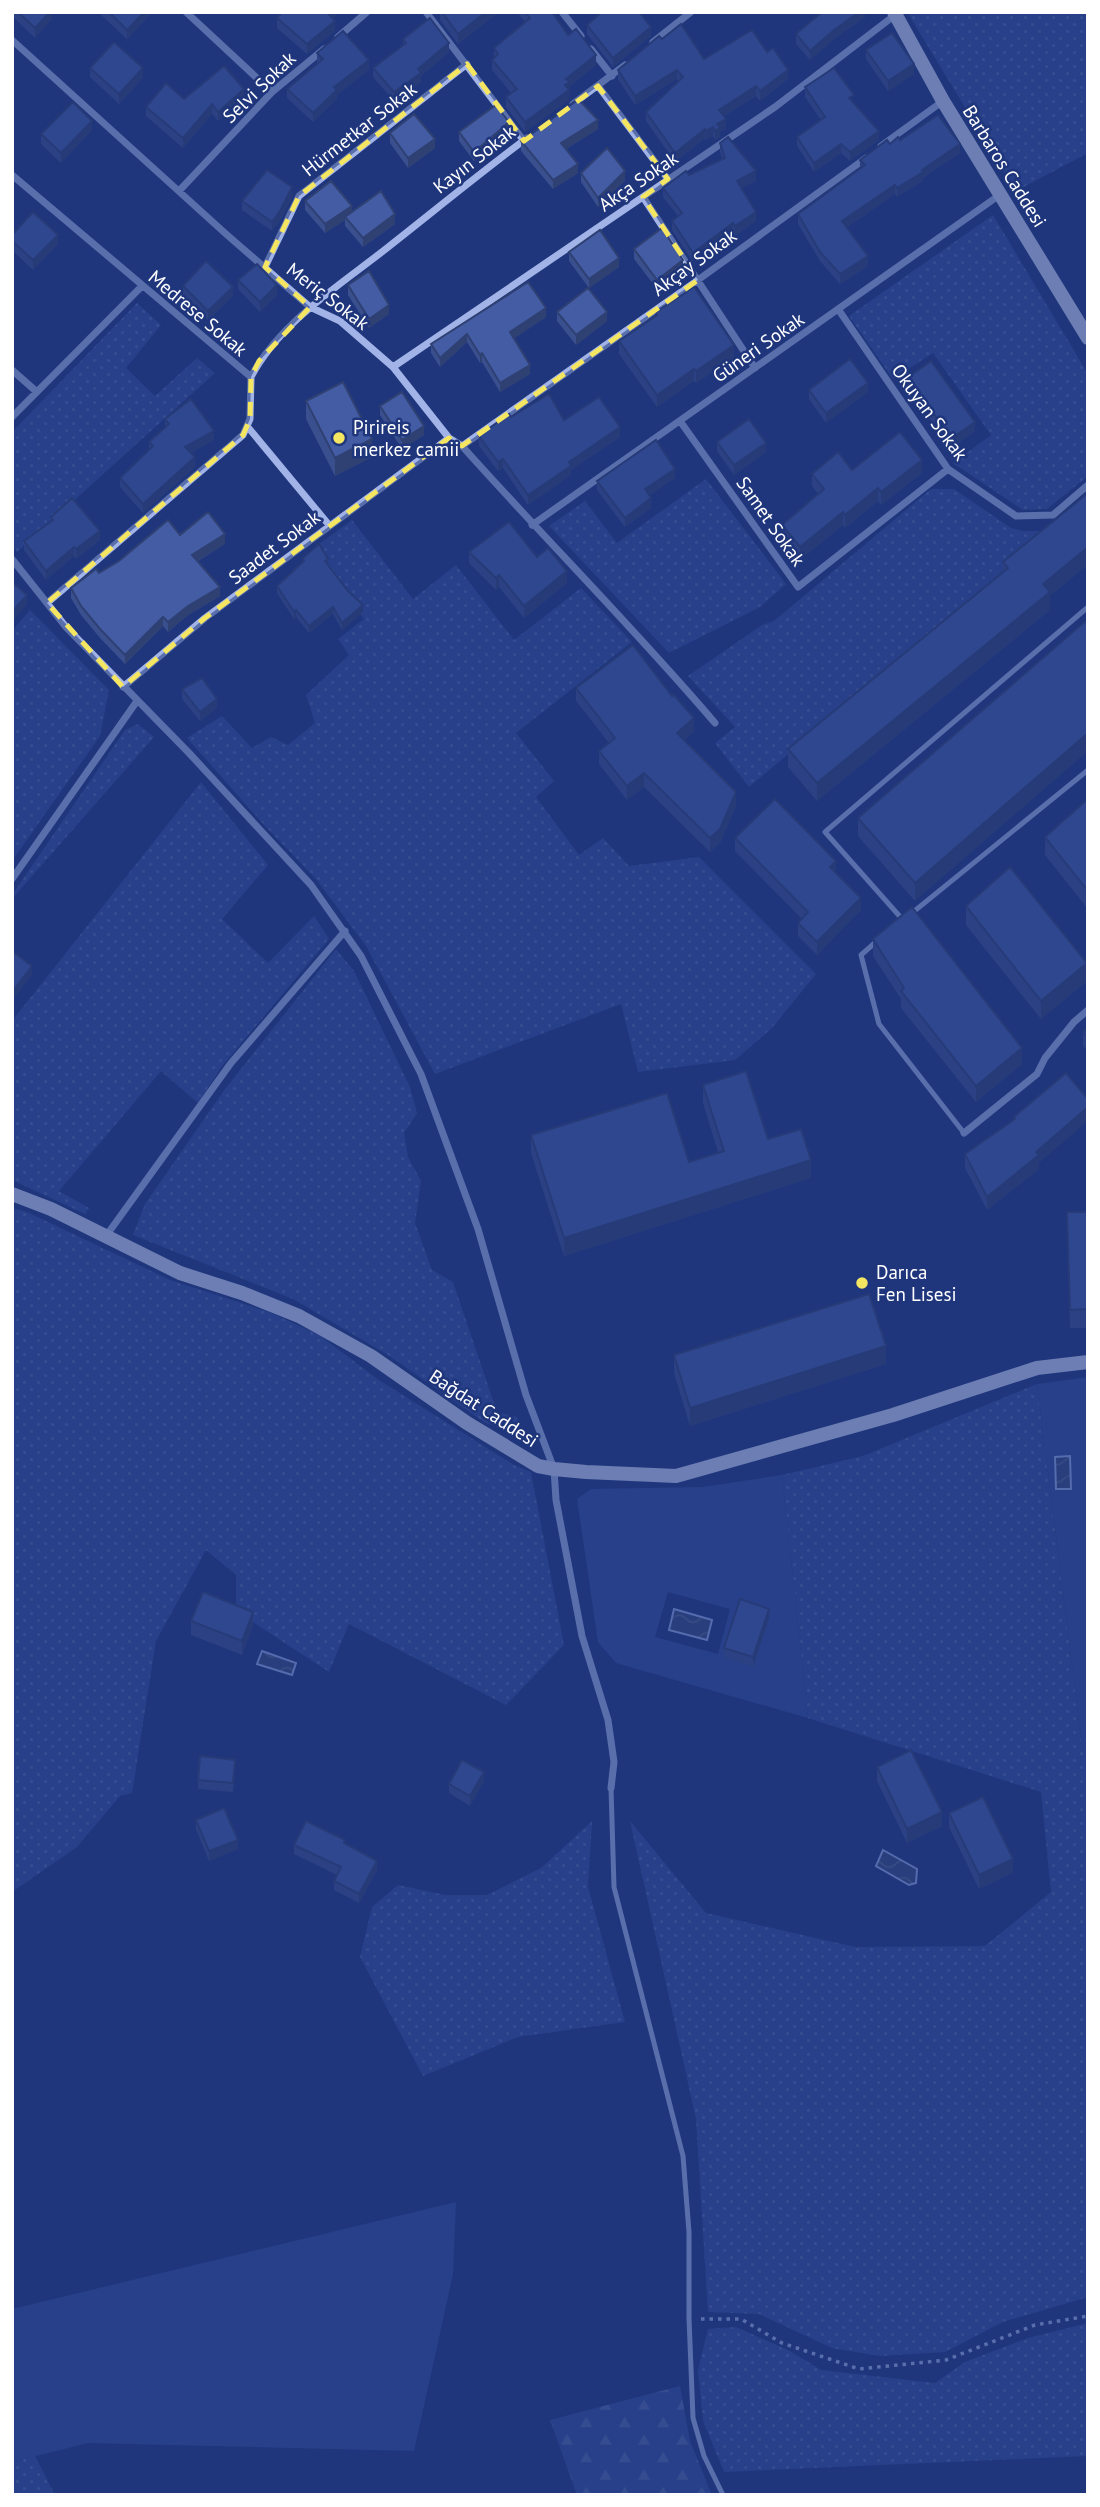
<svg xmlns="http://www.w3.org/2000/svg" width="1100" height="2507" viewBox="0 0 1100 2507" font-family="'PT Sans',sans-serif">
<defs>
<pattern id="grass-dots" width="8" height="8" patternUnits="userSpaceOnUse" patternTransform="scale(1.75)"><rect width="8" height="8" fill="#314d9a"/><path d="M2 2h.1M6 6h.1" fill="none" stroke="#5068a9" stroke-width="1.8" stroke-linecap="round"/></pattern>
<pattern id="forest-firs" width="22" height="20" patternUnits="userSpaceOnUse" patternTransform="scale(1.75)"><rect width="22" height="20" fill="#314d9a"/><path d="M5 1l3.5 6h-7zM16 11l3.5 6h-7z" fill="#5068a9"/></pattern>
<pattern id="water-waves" width="16" height="10" patternUnits="userSpaceOnUse" patternTransform="scale(1.75)"><rect width="16" height="10" fill="#36477c"/><path d="M0 5q4-4 8 0t8 0" fill="none" stroke="#546390"/></pattern>
</defs>
<rect width="100%" height="100%" fill="#1f367c"/>
<!-- grass -->
<path fill="url(#grass-dots)" d="M907,12H1088V153L1016,191Z
M993,215L1088,374V476L1047,509L1023,510L953,463L991,435L933,353L893,379L849,316Z
M137,303L161,325L126,368L155,396L197,358L215,373L17,552L12,546V432Z
M706,479L786,584L760,607L669,653L549,526L585,501L617,543Z
M931,489H954L1011,528L1023,531H1054L749,787L715,743L735,727L688,676L762,625L774,621Z
M352,520L413,599L456,565L514,640L581,588L632,642L516,733L554,781L536,797L579,855L603,838L629,866L699,857L816,974L771,1029L735,1060L638,1072L621,1004L435,1074L366,946L316,879L266,827L187,738L222,716L252,748L271,737L288,745L315,723L306,695L349,655L338,639L364,619L312,549Z
M30,610L109,690L100,736L12,861V631Z
M138,724L154,737L12,899V895L125,730Z
M201,782L268,865L222,919L268,963L314,916L329,939L223,1065L198,1103L161,1071L59,1191L89,1208L85,1214L12,1180V1021Z
M336,949L354,971L410,1087L417,1113L404,1133L408,1157L421,1181L415,1223L432,1270L453,1282L497,1412L517,1417L524,1430L519,1435L484,1422L388,1355L293,1299L133,1235L145,1204L225,1089Z
M12,1208L27,1212L170,1280L269,1312L319,1335L379,1380L514,1465L531,1472L564,1645L506,1705L349,1624L329,1672L236,1611V1575L206,1550L156,1641L132,1793L120,1796L77,1847L12,1892Z
M1037,1384L1082,1746L1088,1742V2297L1003,2322L945,2352L880,2356L832,2348L759,2314L708,2312L696,2119L630,1821L706,1913L855,1947L985,1946L1051,1892L1041,1792L808,1718L782,1475L863,1456Z
M592,1821L588,1887L625,2022L518,2037L423,2076L360,1957L372,1907L398,1885L445,1895H487L541,1868Z
M1088,2323V2456L724,2472L703,2421L698,2370L708,2329L736,2327L790,2351L821,2370L935,2383L965,2362L1028,2338Z
M35,2456L55,2495H12V2462Z"/>
<!-- forest -->
<path fill="url(#forest-firs)" d="M680,2386L690,2441L712,2495H577L550,2420Z"/>
<!-- garden -->
<path fill="#314d9a" fill-rule="evenodd" d="M1088,1377V1742L1082,1746L1037,1384Z
M782,1475L808,1718L616,1663L598,1642L577,1499L591,1489L703,1487ZM668,1592L730,1609L718,1654L655,1637Z
M456,2202L453,2274L414,2451L88,2443L12,2462V2309Z"/>
<!-- water -->
<path fill="url(#water-waves)" stroke="#94abe8" stroke-width="2" d="M1070,1456L1071,1489H1056L1055,1457Z
M674,1609L712,1620L707,1640L669,1630Z
M262,1651L296,1663L292,1675L257,1664Z
M883,1850L917,1869L916,1883L909,1885L876,1866Z"/>
<g fill="none" stroke-linecap="round" stroke-linejoin="round">
<!-- path -->
<path stroke="#a1b3e7" stroke-width="3.5" stroke-dasharray="3.5 5" stroke-linecap="butt" d="M701,2319H741L782,2343L859,2369L946,2360L1035,2325L1088,2316"/>
<!-- lane -->
<path stroke="#a1b3e7" stroke-width="5" d="M912,913L1088,770
M903,920L825,832L1088,607
M877,941L861,955L879,1024L964,1133
M611,1788L614,1887L683,2156L689,2232V2318L693,2418L704,2456L723,2495"/>
<!-- street -->
<path stroke="#a1b3e7" stroke-width="7" d="M186,12L272,92
M426,12L524,141
M562,12L581,36
M338,37L367,12
M12,40L226,234L310,307L340,321L393,367L449,438L462,446C545,539 634,628 715,723
M653,42L691,12
M591,49L612,76
M598,86L668,179
M573,104L625,65
M881,146L943,101
M12,175L251,377L250,419L243,435L47,603
M179,191L272,92L324,49
M643,197L755,368
M265,267L299,196L467,64
M838,309L948,469L1016,516L1053,515L1088,485
M393,367L775,107L895,15
M12,370L37,392
M251,377C279,323 340,285 387,248C434,211 479,174 527,138
M12,417L142,286
M680,421L798,587L948,469
M247,426L329,525
M462,446L698,280L866,158
M532,525L1001,194
M12,559L66,627L189,753L311,885L361,956L421,1074L478,1229L526,1395L554,1469L556,1500L582,1636L608,1720L614,1762L611,1788
M123,687L205,618L449,438
M12,879L137,701
M964,1133L1037,1074L1045,1058L1074,1022L1088,1010
M106,1236L231,1063L345,931"/>
<!-- secondary -->
<path stroke="#cbd5f6" stroke-width="14" d="M894,12L943,101L1088,338
M12,1194L51,1209L180,1273L242,1293L299,1316L371,1356L467,1423L538,1466L554,1469L586,1472L676,1476L893,1415L1037,1368L1088,1362"/>
</g>
<!-- wall -->
<path fill="#3a4f8d" d="M12,12H52V19L35,38L12,16Z
M100,12H153L127,39L100,14Z
M282,12H339L333,19L335,31L307,54L277,28V18Z
M440,12H499L458,44L440,20Z
M517,12H552L568,35L596,65L570,86L569,100L525,132L506,107V97L511,93L492,70V60L494,58V48L525,22Z
M865,12V17L834,39L810,60L796,44V34Z
M587,25L651,36L613,67L587,34Z
M403,39L449,52L421,76V82L394,101L373,77V68L403,46Z
M662,39L704,59L767,52L788,79L760,101L756,96L724,116L726,128L720,132V137L715,140L713,136L706,140L705,138L675,162L646,121V112L679,81L677,79L635,105L618,79V70Z
M866,50L914,74L888,91L866,59Z
M317,53L369,70L337,95V99L313,122L287,98V89L317,63Z
M90,68L143,78L119,104L90,77Z
M805,87L854,103L879,140L850,161L841,153L814,172L797,146V137L821,120L805,97Z
M244,99L218,121L212,114L183,148L146,116V107Z
M496,105L515,130V139L513,141L507,134L474,161L459,141V132Z
M598,129L566,149L578,173L553,189L521,151V141Z
M92,130L61,163L41,144V134Z
M390,133L435,148L408,168L390,143Z
M900,140L960,153L923,178V181L897,197L895,194L847,227L868,266L840,284L820,261L798,224V214L860,168V160L890,144Z
M720,143L756,181L741,188L756,221L735,236L733,233L693,262L672,230V221L678,216L663,197V188L722,159L720,152Z
M581,173L625,180L598,207L581,182Z
M292,197L280,221L272,231L242,210V201Z
M305,201L352,212L395,224L363,247L345,226V220L325,233L305,210Z
M12,235L58,244L33,270L12,250Z
M634,249L683,270L657,289L634,259Z
M569,252L619,267L589,288L569,261Z
M238,280L277,295L260,312L238,289Z
M528,282L546,317L514,338L530,374L500,392L482,362L480,363L467,342L440,367L431,353V344Z
M348,285L389,314L369,328L348,295Z
M183,286L233,296L208,320L183,295Z
M557,312L607,321L576,345L557,321Z
M656,312L734,357L696,383L694,381L657,407L619,354V341L656,316Z
M907,378L975,431L952,448L907,388Z
M809,390L868,392L826,423L809,399Z
M306,401L372,457L335,476L306,419Z
M380,406L424,435L402,449L380,415Z
M511,417L564,420L620,437L571,470V475L528,505L503,468L498,471L479,446V436Z
M165,419L214,440L191,453L195,467L143,513L120,487V478L149,449V442L165,428Z
M717,442L766,452L734,475L717,451Z
M852,470L922,473L881,505L878,501L845,528L843,525L800,560L782,538V525L818,494L812,486V474Z
M675,478L649,495L651,508L625,527L597,490V481Z
M51,517L100,540L76,559L74,556L46,580L24,550V541L51,522Z
M180,535L225,544L198,561L220,596L188,615L168,632L163,626L125,664L100,638L81,615L71,598V588L99,573Z
M469,552L537,557L567,583L524,618L499,587L496,590L469,563Z
M303,558L328,565L363,612L342,630L333,614L309,633L296,617L294,619L277,593V586L303,563Z
M1003,562L1050,596V610L817,801L788,767V749L1003,573Z
M1088,619L915,901L858,836V818Z
M576,688L694,732L684,740L736,806L720,843L710,852L644,787L627,800L599,764V751L609,743L576,701Z
M182,689L217,708L200,721L182,699Z
M1088,799V909L1045,855V837Z
M735,838L836,873L861,910L817,955L798,936V923L802,919L735,851Z
M966,906L1087,981L1041,1019L966,925Z
M873,939L1022,1064L976,1102L901,1008V999L873,956Z
M1083,1032L1088,1038V1052L1083,1046Z
M703,1085L768,1139L811,1178L564,1256L531,1153V1135L689,1162L718,1152L703,1103Z
M1014,1117L1039,1163V1169L987,1210L965,1168V1154L1014,1120Z
M1067,1212H1088V1328H1070Z
M674,1355L886,1364L690,1426L674,1373Z
M769,1618L753,1667L724,1657V1648Z
M191,1621L253,1626L242,1655L191,1635Z
M877,1767L942,1826L907,1843L877,1781Z
M235,1769L233,1792L198,1789V1780Z
M484,1781L470,1806L449,1793V1784Z
M949,1813L1013,1872L979,1889L949,1827Z
M196,1820L238,1849L209,1861L196,1829Z
M345,1844L377,1870L359,1903L334,1890V1881L337,1875L294,1854V1845Z"/>
<!-- shaded-wall -->
<path fill="#2f4073" d="M50,12H52V19L35,38V28Z
M144,12H153L127,39V30Z
M329,12H339L328,24V13Z
M486,12H499L458,44V34Z
M859,12H865V17L834,39L810,60V51L834,30Z
M335,21V31L307,54V44Z
M651,27V36L613,67V58Z
M449,43V52L421,76V82L394,101V92L418,69Z
M596,55V65L570,86L569,100L525,132V122L565,85L566,79Z
M369,60V70L337,95V99L313,122V113L334,87Z
M914,64V74L888,91V81Z
M143,68V78L119,104V94Z
M677,70V79L635,105V96Z
M788,70V79L760,101V91Z
M756,86V96L719,119V110Z
M244,89V99L218,121V112Z
M212,104V114L183,148V138Z
M726,119V128L720,132V137L715,140V131L717,124Z
M598,120V129L561,152V143Z
M92,121V130L61,163V153Z
M507,124V134L474,161V152Z
M713,127V136L706,140V131Z
M705,129V138L675,162V153Z
M515,130V139L513,141V132Z
M879,131V140L850,161V152Z
M435,139V148L408,168V158Z
M841,144V153L814,172V163Z
M960,144V153L923,178V181L897,197V188Z
M578,164V173L553,189V180Z
M625,171V180L598,207V198Z
M756,171V181L737,190V181Z
M895,185V194L842,231V221Z
M292,187V197L280,221L272,231V222Z
M352,206V215L345,217V220L325,233V224Z
M756,212V221L735,236V226Z
M395,214V224L363,247V238Z
M733,223V233L693,262V253Z
M58,235V244L33,270V260Z
M868,256V266L840,284V274Z
M619,258V267L589,288V279Z
M683,260V270L657,289V280Z
M277,285V295L260,312V302Z
M233,287V296L208,320V311Z
M389,305V314L369,328V319Z
M546,308V317L510,341V332Z
M607,312V321L576,345V335Z
M467,334V342L440,367V358Z
M734,345V357L696,383V371Z
M482,353V362L480,363V355Z
M530,365V374L500,392V383Z
M694,369V381L657,407V395Z
M868,383V392L826,423V413Z
M975,422V431L952,448V438Z
M424,426V435L402,449V440Z
M620,427V437L571,470V475L528,505V495L569,462Z
M214,431V440L185,456V447Z
M372,439V457L335,476V458Z
M766,443V452L734,475V465Z
M195,457V467L143,513V504Z
M503,459V468L498,471V462Z
M922,460V473L881,505V492Z
M675,469V478L645,499V489Z
M878,488V501L845,528V515Z
M651,498V508L625,527V518Z
M843,512V525L800,560V547Z
M100,531V540L76,559V549Z
M225,534V544L192,564V555Z
M74,547V556L46,580V571Z
M1088,547V565L1050,596V610L817,801V783L1043,584Z
M567,571V583L524,618V606Z
M499,575V587L496,590V578Z
M220,587V596L188,615L168,632V622L188,606Z
M27,595V604L12,622V612Z
M363,605V612L342,630V623Z
M333,607V614L309,633V626Z
M296,610V617L294,619V612Z
M163,617V626L125,664V655Z
M217,699V708L200,721V712Z
M694,718V732L677,747V733Z
M1088,733V751L915,901V883Z
M644,773V787L627,800V786Z
M736,792V806L720,843L710,852V838Z
M836,861V874L830,867Z
M861,898V910L817,955V942Z
M1087,963V981L1041,1019V1001Z
M32,966V975L12,1001V992Z
M1022,1048V1064L976,1102V1086Z
M1088,1107V1121L1039,1163V1169L987,1210V1197L1036,1152Z
M811,1160V1178L564,1256V1238Z
M886,1346V1364L690,1426V1408Z
M769,1609V1618L753,1667V1657Z
M253,1612V1626L242,1655V1641Z
M484,1772V1781L470,1806V1796Z
M942,1812V1826L907,1843V1829Z
M238,1840V1849L209,1861V1851Z
M1013,1859V1872L979,1889V1875Z
M377,1861V1870L359,1903V1894Z"/>
<!-- building -->
<path fill="#435ca4" stroke="#2f4073" stroke-width="2" d="M18,12H50L35,28Z
M109,12H144L127,30Z
M282,12H329L328,13L335,21L307,44L277,18Z
M442,12H486L458,34Z
M525,12H552L568,35L576,29L596,55L566,79L570,82L565,85L569,90L525,122L506,97L517,89L492,60L498,54L494,48L530,18Z
M602,12H639L651,27L613,58L587,25Z
M822,12H859L834,30L810,51L796,34Z
M430,18L449,43L418,69L421,73L394,92L373,68L406,43L403,39Z
M681,24L704,59L752,30L767,52L773,48L788,70L760,91L756,86L719,110L726,119L717,124L720,128L715,131L713,127L706,131L705,129L675,153L646,112L683,77L677,70L635,96L618,70L659,36L662,39Z
M343,31L369,60L334,87L337,90L313,113L287,89L323,59L317,53Z
M892,33L914,64L888,81L866,50Z
M114,42L143,68L119,94L90,68Z
M224,66L244,89L218,112L212,104L183,138L146,107L166,83L184,99Z
M834,68L854,95L849,98L879,131L850,152L841,144L814,163L797,137L825,117L805,87Z
M578,99L598,120L561,143L578,164L553,180L521,141Z
M73,102L92,121L61,153L41,134Z
M496,105L515,130L513,132L507,124L474,152L459,132Z
M414,114L435,139L408,158L390,133Z
M938,115L960,144L922,170L923,172L897,188L895,185L842,221L868,256L840,274L820,252L798,214L865,165L860,160L887,140L890,144L898,137L900,140Z
M728,137L756,171L737,181L756,212L735,226L733,223L693,253L672,221L682,213L663,188L686,171L689,175L725,158L720,143Z
M607,148L625,171L598,198L581,173Z
M267,170L292,187L280,211L272,222L242,201Z
M331,181L352,206L325,224L305,201Z
M381,191L395,214L363,238L345,217Z
M33,212L58,235L33,260L12,241V235Z
M662,228L683,260L657,280L634,249Z
M600,230L619,258L589,279L569,252Z
M206,261L233,287L208,311L183,286Z
M257,264L277,285L260,302L238,280Z
M369,271L389,305L369,319L348,285Z
M528,282L546,308L510,332L530,365L500,383L482,353L480,355L467,334L440,358L431,344Z
M694,287L734,345L696,371L694,369L657,395L619,341L657,315L656,312Z
M588,288L607,312L576,335L557,312Z
M850,359L868,383L826,413L809,390Z
M931,361L975,422L952,438L907,378Z
M343,382L372,439L335,458L306,401Z
M402,392L424,426L402,440L380,406Z
M549,394L564,420L599,397L620,427L569,462L571,466L528,495L503,459L498,462L479,436L509,414L511,417Z
M191,399L214,431L185,447L195,457L143,504L120,478L153,446L149,442L169,424L165,419Z
M749,419L766,443L734,465L717,442Z
M900,432L922,460L881,492L878,488L845,515L843,512L800,547L782,525L824,489L812,474L838,452L852,470Z
M656,440L675,469L645,489L651,498L625,518L597,481Z
M1088,493V547L1043,584L1050,592L817,783L788,749L1008,568L1003,562Z
M72,498L100,531L76,549L74,547L46,571L24,541L53,520L51,517Z
M208,512L225,534L192,555L220,587L188,606L168,622L163,617L125,655L100,629L81,606L71,588L96,569L99,573L119,561L168,520L180,535Z
M509,522L537,557L548,548L567,571L524,606L499,575L496,578L469,552Z
M319,544L328,559L325,561L348,591L363,605L342,623L333,607L309,626L296,610L294,612L277,586L304,561L303,558Z
M12,582L27,595L12,612Z
M1088,619V733L915,883L858,818Z
M633,645L672,696L673,694L694,718L677,733L736,792L720,829L710,838L644,773L627,786L599,751L615,738L576,688Z
M202,678L217,699L200,712L182,689Z
M775,799L836,861L830,867L861,898L817,942L798,923L808,912L735,838Z
M1088,799V891L1045,837Z
M1010,867L1087,963L1041,1001L966,906Z
M912,907L1022,1048L976,1086L901,991L904,988L873,939Z
M12,951L32,966L12,992Z
M1088,1028V1038L1083,1032Z
M746,1071L768,1139L801,1129L811,1160L564,1238L531,1135L667,1093L689,1162L724,1151L703,1085Z
M1066,1073L1088,1099V1107L1036,1152L1039,1155L987,1197L965,1154L1015,1119L1014,1117Z
M1067,1212H1088V1309L1070,1310Z
M869,1294L886,1346L690,1408L674,1355Z
M203,1592L253,1612L242,1641L191,1621Z
M740,1599L769,1609L753,1657L724,1648Z
M911,1750L942,1812L907,1829L877,1767Z
M200,1756L235,1760L233,1783L198,1780Z
M462,1760L484,1772L470,1796L449,1784Z
M983,1797L1013,1859L979,1875L949,1813Z
M224,1808L238,1840L209,1851L196,1820Z
M306,1821L345,1840L344,1843L377,1861L359,1894L334,1881L341,1867L294,1845Z"/>
<!-- marked area -->
<path d="M0 0H1100V2507H0ZM467,64L524,141L598,86L668,179L643,197L698,280L462,446L449,438L205,618L123,687L47,603L243,435L250,419L251,377L259,361L310,307L265,267L299,196Z" fill="#1f367c" fill-opacity=".55" fill-rule="evenodd"/>
<path fill="none" stroke="#f5e661" stroke-width="5" stroke-dasharray="14 9" stroke-linejoin="round" d="M467,64L524,141L598,86L668,179L643,197L698,280L462,446L449,438L205,618L123,687L47,603L243,435L250,419L251,377L259,361L310,307L265,267L299,196Z"/>
<!-- markers -->
<g fill="#f5e661" stroke="#1f367c" stroke-width="2.5">
<circle cx="339" cy="438" r="7"/>
<circle cx="862" cy="1283" r="7"/>
</g>
<g text-anchor="middle" stroke-width="5" stroke-linejoin="round" paint-order="stroke">
<!-- street labels -->
<g font-size="19" fill="#fff" stroke="#1f367c">
<text transform="translate(259 87) rotate(-44)" y="7">Selvi Sokak</text>
<text transform="translate(359 129) rotate(-38)" y="7">Hürmetkar Sokak</text>
<text transform="translate(474 159) rotate(-38)" y="7">Kayın Sokak</text>
<text transform="translate(1005 166) rotate(58)" y="7">Barbaros Caddesi</text>
<text transform="translate(638 181) rotate(-34)" y="7">Akça Sokak</text>
<text transform="translate(694 262) rotate(-36)" y="7">Akçay Sokak</text>
<text transform="translate(328 296) rotate(37)" y="7">Meriç Sokak</text>
<text transform="translate(198 313) rotate(40)" y="7">Medrese Sokak</text>
<text transform="translate(758 347) rotate(-35)" y="7">Güneri Sokak</text>
<text transform="translate(930 412) rotate(54)" y="7">Okuyan Sokak</text>
<text transform="translate(771 521) rotate(55)" y="7">Samet Sokak</text>
<text transform="translate(274 547) rotate(-37)" y="7">Saadet Sokak</text>
<text transform="translate(484 1408) rotate(33)" y="7">Bağdat Caddesi</text>
</g>
<!-- poi labels -->
<g font-size="19" fill="#fff" stroke="#1f367c" text-anchor="start">
<text x="353" y="434">Pirireis<tspan x="353" dy="22">merkez camii</tspan></text>
<text x="876" y="1279">Darıca<tspan x="876" dy="22">Fen Lisesi</tspan></text>
</g>
</g>
<!-- border -->
<rect width="1100" height="2507" fill="none" stroke="#ffffff" stroke-width="28"/>
</svg>
